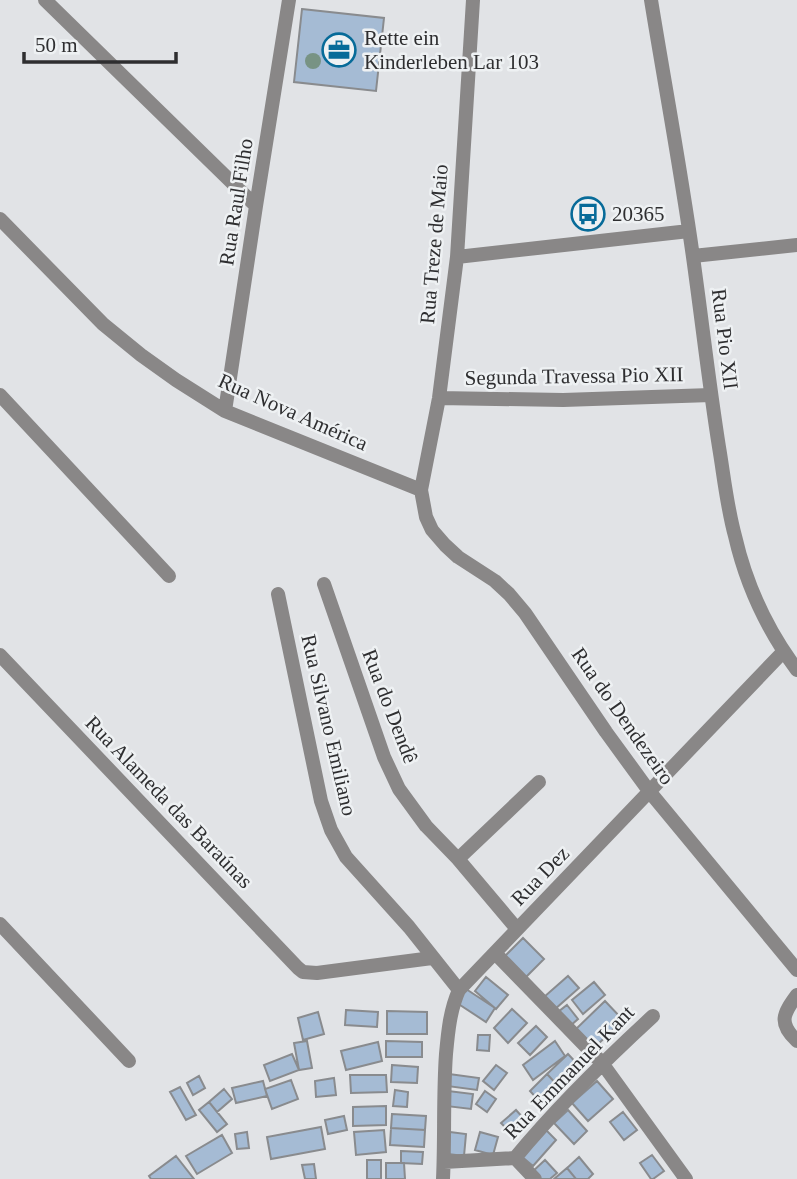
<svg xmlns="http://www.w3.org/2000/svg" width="797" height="1179" viewBox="0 0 797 1179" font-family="Georgia,serif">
<rect width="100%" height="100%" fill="#e1e3e6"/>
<!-- building -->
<path fill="#a5bbd4" stroke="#898b8e" stroke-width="2" d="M302,9L384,18L376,91L294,82Z
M523,938L544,959L525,978L504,957Z
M568,976L579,988L555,1009L544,997Z
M486,977L508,995L496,1009L475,991Z
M594,982L605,995L583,1014L572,1000Z
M466,989L495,1008L486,1022L457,1003Z
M605,1001L623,1020L594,1048L576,1029Z
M567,1005L578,1019L570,1026L558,1012Z
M512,1009L527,1023L508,1043L494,1028Z
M346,1010L378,1012L377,1027L345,1025Z
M387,1011L427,1012V1034H387Z
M318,1012L324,1034L303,1040L298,1018Z
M536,1026L547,1037L530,1055L518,1043Z
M478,1035H490L489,1051L477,1050Z
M307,1041L312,1068L299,1070L294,1043Z
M386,1041L422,1042V1057H386Z
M555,1041L565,1056L533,1080L523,1065Z
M378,1042L382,1061L346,1070L341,1051Z
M292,1054L299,1070L270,1081L264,1065Z
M568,1054L581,1068L560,1088L547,1074Z
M392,1065L418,1067L417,1083L391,1082Z
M496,1065L507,1073L494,1090L483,1081Z
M449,1074L479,1078L477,1090L447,1086Z
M547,1074L560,1088L542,1104L530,1091Z
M350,1075H386L387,1092L351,1093Z
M199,1076L205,1088L193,1095L187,1083Z
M334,1078L336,1095L316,1097L315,1081Z
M291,1080L298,1099L272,1109L265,1089Z
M263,1081L267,1096L236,1103L232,1088Z
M597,1081L613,1099L588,1121L572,1103Z
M180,1087L196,1115L186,1120L170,1092Z
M224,1089L232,1099L217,1112L209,1102Z
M395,1090L408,1092L407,1107L393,1106Z
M448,1091L473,1094L471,1109L446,1106Z
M485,1091L496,1099L487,1112L476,1104Z
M209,1102L227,1124L217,1132L199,1110Z
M386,1106V1125L353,1126V1107Z
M516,1110L525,1120L511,1133L501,1123Z
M568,1110L587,1131L574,1144L554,1123Z
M623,1112L637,1130L624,1140L610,1122Z
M392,1114L426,1116L425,1130L391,1128Z
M344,1116L347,1130L328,1134L325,1120Z
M321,1127L325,1149L271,1159L267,1137Z
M391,1128L425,1130L424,1147L390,1145Z
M545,1129L556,1140L533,1166L521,1156Z
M384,1130L386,1152L356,1155L354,1132Z
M247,1132L249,1148L237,1149L235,1134Z
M450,1132L466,1134L464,1156L448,1154Z
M480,1132L498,1137L493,1155L475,1150Z
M222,1135L232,1153L197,1174L186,1156Z
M401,1151L423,1152L422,1164L401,1163Z
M652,1155L664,1171L653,1179H651L640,1163Z
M176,1156L194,1179H151L149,1176Z
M579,1157L593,1174L588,1179H576L567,1168Z
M367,1160H381V1179H367Z
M545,1160L557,1173L550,1179H538L532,1172Z
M386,1163H404L405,1179H386Z
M314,1164L316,1179H305L302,1165Z
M567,1168L576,1179H554Z"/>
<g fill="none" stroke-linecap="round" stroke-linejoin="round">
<!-- minor -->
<path stroke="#898787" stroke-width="14" d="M45,0L256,206
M473,0L457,257L439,398L421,490L426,517L432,530L445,545L458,557L495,581L509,594L525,613L606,732L649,791L797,970
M651,0C665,86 681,171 693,257C702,321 709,384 719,447C724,477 727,507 735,536C746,584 768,631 797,670
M0,219L103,324L141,355L176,380L225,411L421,490
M693,256L797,245
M457,257L689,231
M0,395L169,576
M439,398L563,400L711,395
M225,411L256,206L289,0
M324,584L384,757L399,789L426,826L458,859L517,929
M278,594L321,801L331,830L346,857L409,927L459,990
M0,655L298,968L303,972L317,973L432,958
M458,859L539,782
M0,924L129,1061
M495,953L602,1063L686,1179
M797,995C783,1014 778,1023 797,1041
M515,1158C557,1107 604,1061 653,1016
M515,1158L535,1179
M444,1162L515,1158
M443,1179C445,1137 443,1095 446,1054C448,1032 450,1010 459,990L783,652"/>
</g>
<!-- trees -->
<circle fill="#789384" cx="313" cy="61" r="8"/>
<!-- icons -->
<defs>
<symbol id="office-ring" viewBox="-11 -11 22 22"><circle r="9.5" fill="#eef1f3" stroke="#076b99" stroke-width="1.5"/><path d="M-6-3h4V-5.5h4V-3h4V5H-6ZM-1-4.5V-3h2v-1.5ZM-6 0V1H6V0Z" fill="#076b99"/></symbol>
<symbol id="bus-ring" viewBox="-11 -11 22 22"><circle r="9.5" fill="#eef1f3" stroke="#076b99" stroke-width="1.5"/><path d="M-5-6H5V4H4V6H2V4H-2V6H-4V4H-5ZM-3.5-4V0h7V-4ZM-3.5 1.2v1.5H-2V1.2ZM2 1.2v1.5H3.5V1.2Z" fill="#076b99"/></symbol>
</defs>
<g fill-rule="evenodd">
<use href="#office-ring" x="320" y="31" width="38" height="38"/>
<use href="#bus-ring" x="569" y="195" width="38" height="38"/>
</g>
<g text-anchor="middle" stroke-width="5" stroke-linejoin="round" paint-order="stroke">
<!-- poi labels -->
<g font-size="21" fill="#2e2e30" stroke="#eef1f3" text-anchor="start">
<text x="364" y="45">Rette ein<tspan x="364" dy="24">Kinderleben Lar 103</tspan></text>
<text x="612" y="221">20365</text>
</g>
<!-- street labels -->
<g font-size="21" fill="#2e2e30" stroke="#eef1f3">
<text transform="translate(236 202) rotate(-81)" y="7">Rua Raul Filho</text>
<text transform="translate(434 244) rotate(-85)" y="7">Rua Treze de Maio</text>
<text transform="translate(725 339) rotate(83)" y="7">Rua Pio XII</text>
<text transform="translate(574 376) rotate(-1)" y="7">Segunda Travessa Pio XII</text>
<text transform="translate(293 412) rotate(24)" y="7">Rua Nova América</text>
<text transform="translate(390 706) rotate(69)" y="7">Rua do Dendê</text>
<text transform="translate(623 716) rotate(55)" y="7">Rua do Dendezeiro</text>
<text transform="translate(329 725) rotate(77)" y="7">Rua Silvano Emiliano</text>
<text transform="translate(169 802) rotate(46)" y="7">Rua Alameda das Baraúnas</text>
<text transform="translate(540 876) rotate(-46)" y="7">Rua Dez</text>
<text transform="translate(569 1072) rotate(-46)" y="7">Rua Emmanuel Kant</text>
</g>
</g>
<!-- scale -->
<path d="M24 52v10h152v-10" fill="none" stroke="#2e2e30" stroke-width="3.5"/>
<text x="35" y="52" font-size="21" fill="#2e2e30" stroke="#eef1f3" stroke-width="5" paint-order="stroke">50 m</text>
</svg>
